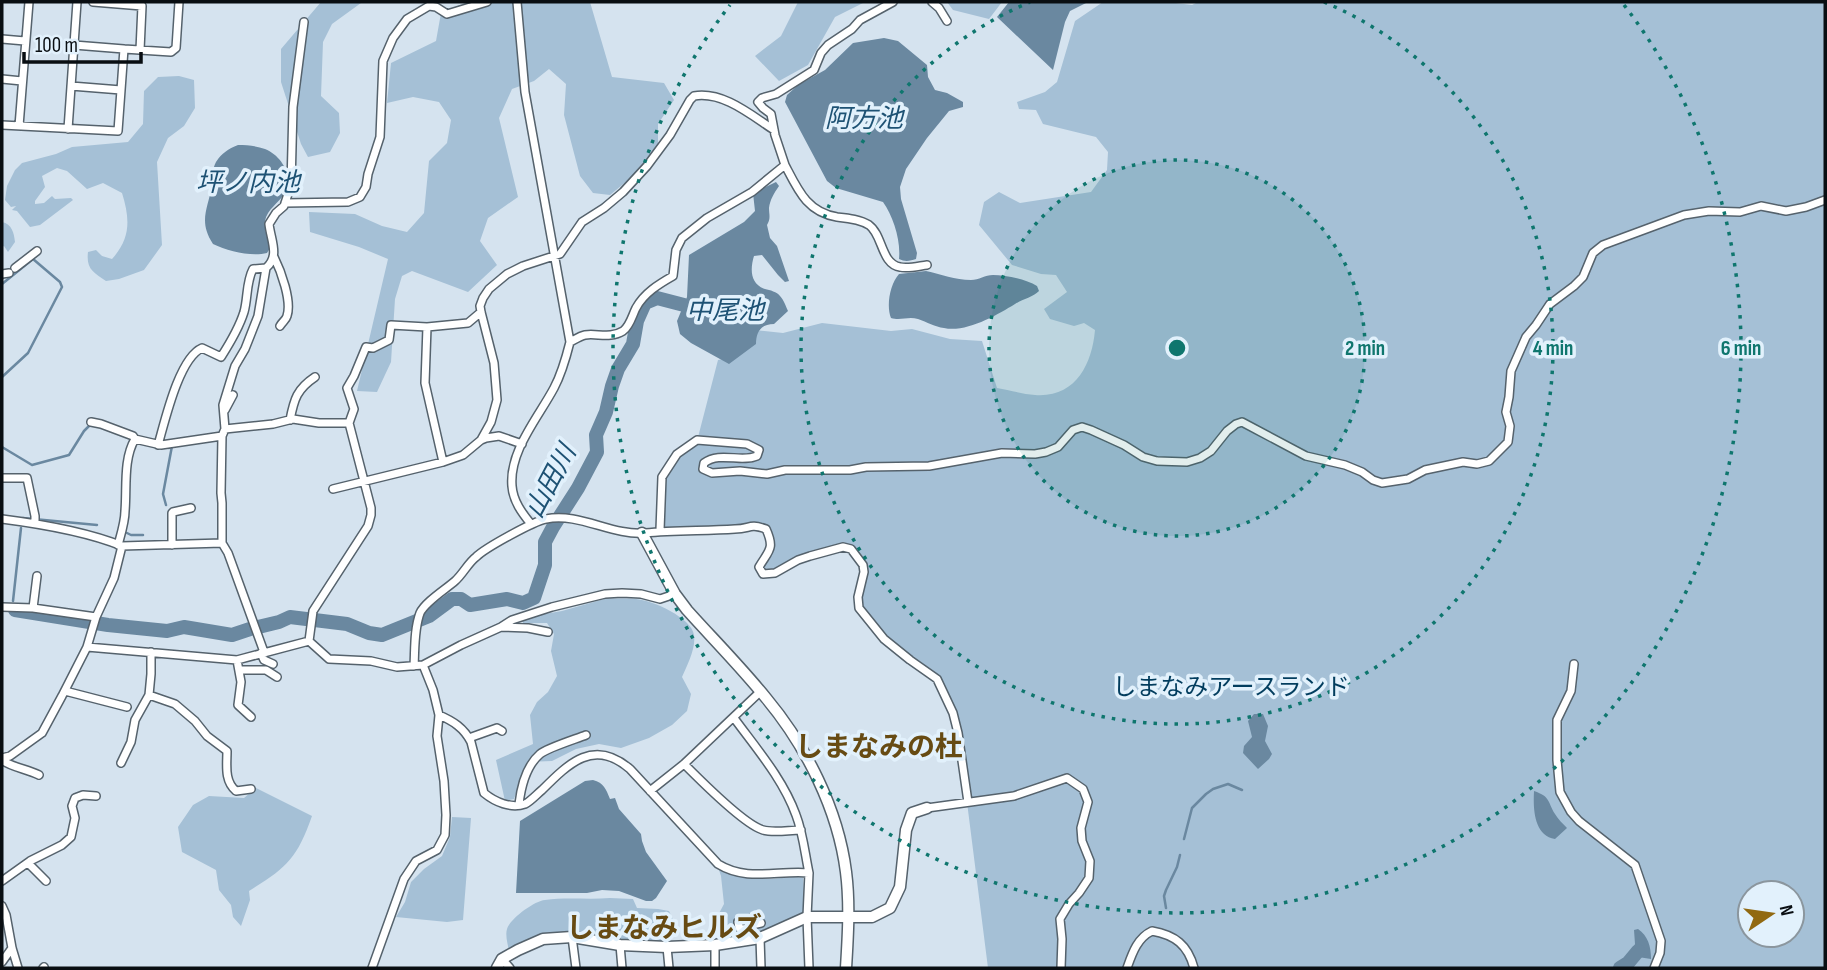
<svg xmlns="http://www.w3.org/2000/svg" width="1827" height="970" viewBox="0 0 1827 970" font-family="'Sofia Sans Condensed','Noto Sans JP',sans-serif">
<rect width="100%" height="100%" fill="#d5e3ef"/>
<!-- green -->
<path fill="#a5c0d6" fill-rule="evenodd" d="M321,2H368L361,3L332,24L323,42L321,96L339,113L340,133L330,152L308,157L301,144L281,82V49Z
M467,2H590L612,77L664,83L674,100L658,124V149L639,171L610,195L593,193L580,176L564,115L566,84L549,69L534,81L512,89L499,118L518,197L488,218L480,241L497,265L468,292L412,271L402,276L395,299L391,362L377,392L357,391L388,259L359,247L310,232L309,212L355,214L382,226L407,232L424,213L429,161L447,143L451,120L439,102L413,97L387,103L391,63L436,41L441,13Z
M798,2H865L835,17L808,65L779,81L755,56L781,36Z
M947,2H1002L989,19L953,10Z
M1103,2H1168L1192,5L1198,2H1825V968H988L960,747L937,679L878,632L859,608L864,572L852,549L826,552L763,574L759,567L770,551L765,530H660L662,477L677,454L697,441L718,360L728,358L745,329L783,333L822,323L891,331L912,329L950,339L982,341L997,388C1009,390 1023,394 1035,395C1075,398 1092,365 1095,330L1084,323L1074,326L1050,319L1044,309L1067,292L1056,275L1041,274L1012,265L979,225L984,202L999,192L1020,203L1091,192L1107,170L1108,152L1096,137L1043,124L1036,110L1019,109L1017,102L1045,92L1057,82L1075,21ZM1750,893H1792V935H1750Z
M179,76L194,80L195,108L184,126L168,138L157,162L162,245L144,270L119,279L106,281C93,272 86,269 88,252L96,250L102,256L112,259C131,238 130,219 122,193L103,183L87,189L67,171L57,168L42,176L45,187L35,201V204L44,203L52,196L55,199L71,198L73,200L40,225L30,227L17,211L12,210L16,206L11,207L5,200L7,186L15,170L22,163L56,154L72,147L128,142L143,124L144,91L158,77Z
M2,222C12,224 14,233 15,242L8,252L4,246L2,247Z
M608,598C617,599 627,598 636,599C652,600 692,618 694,635C696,649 687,665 682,677L691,694L687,711L672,725L649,738L621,748L599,744L576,749L552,761L527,762L514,799L505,801L496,760L533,744L530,715L537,702L548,692L557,676L551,651L554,634L547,623H523L522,618L562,611Z
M256,788L312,816C297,859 286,868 249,891L250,900L241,926L233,917L231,905L219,890L216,870L182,852L178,827L193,805L209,796L244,798Z
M452,817L471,818L463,920L447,922L396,917L405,902L411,882L424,869L442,856L450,837Z
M719,870C736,874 752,878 769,879C780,879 792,875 803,878L805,916L760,935L717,943V917L724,904L721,876Z
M610,898L633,899L637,908L658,909L669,911L675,924L662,943L615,939L574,933L509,951C508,945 505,936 507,929C510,919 534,901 545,900C566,897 589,900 610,898Z"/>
<!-- water -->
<path fill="#6a88a0" d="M1009,2H1088L1070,11L1065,22L1053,70L997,17Z
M884,38L898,41L927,65L928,77L935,90L947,93L963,102V107L949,111L927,138L906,169L900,187L901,199L917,253L916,259C910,261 905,262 899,259C901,240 893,216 883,202L836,188L827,181L785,102L787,95L798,85L825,70L853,43Z
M238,145C247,145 257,146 265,149C282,156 294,176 284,194C279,203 267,209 265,221C264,229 268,239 270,248L267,253C251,257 228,251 213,244C198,221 208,209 212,185C213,177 212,169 216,162C222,153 228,149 238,145Z
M776,182L779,186C774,193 770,200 769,208C769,215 771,218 767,225L770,238L777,246L789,281L785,282L778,275L762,255L754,256C750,269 750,284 765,289C770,290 777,292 780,296C784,300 786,307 788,311L774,324C761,324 756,332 756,344L729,364L691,343L680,334L677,321L687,297L689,255L744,222L755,211L753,193Z
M926,271C941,274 955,280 971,280C979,280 985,275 993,275C1006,275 1026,279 1037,286L1039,291C1033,297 1023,299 1015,304C997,315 966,333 944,328C935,327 927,322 918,319C908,316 901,321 891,318C886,306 890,284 899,274Z
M1254,714H1263L1268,726L1265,741L1272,754L1269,759L1258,769L1243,753L1244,746L1252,737L1248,721Z
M593,780C604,783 606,789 610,799L615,798L619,809L641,834L642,841L646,852L667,881L656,898L652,901H646L619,891L602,890L587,893H516L520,821L585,781Z
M1534,791C1551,797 1547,801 1555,814C1558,819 1563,824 1567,828L1555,839C1534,836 1533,809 1534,791Z
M1638,929C1648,936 1651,946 1651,959L1638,957L1633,951L1635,944L1634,930Z"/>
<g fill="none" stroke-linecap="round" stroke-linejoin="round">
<!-- stream -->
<path stroke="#6a88a0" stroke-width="2.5" d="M2,284L33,259L60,282L62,287L28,353L2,377
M2,447L32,465L69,455L84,431L91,424
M166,505L163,494L172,446L169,448
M23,518L97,525
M127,533L131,535H143
M13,601L21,528
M1184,839L1192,808L1206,794L1213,789L1228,784L1242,790
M1166,908L1164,896L1166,890L1177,867L1180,855"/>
<!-- river -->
<path stroke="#6a88a0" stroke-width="14" d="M15,610L108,625L167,631L184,627L232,635L250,629L279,622L290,617L347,624L369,633L382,635L429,616L452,599H461L470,605L507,599L523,603L534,598L545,565V542L553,527L578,488L597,452L596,435L606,412L612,386L618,369L633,344L637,321L645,303L657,298L684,305
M1620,968L1628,963L1638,951"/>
<defs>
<path id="street" d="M93,2L142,6L140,50
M517,2L525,92L570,342C566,358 562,373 554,388C538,418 509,451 512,486C513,501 522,513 531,524
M932,2L939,8L947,21
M2,39L25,41
M74,45L124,49
M2,79L22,81
M71,86L121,90
M2,125L118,131L124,49L171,52L176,48L179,2
M19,126L29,2
M68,129L77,2
M785,165C798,190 807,212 837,217C847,218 860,219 869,225C883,235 881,264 900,267C908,269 919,266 927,265
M285,203L348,202L360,197L366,187L368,174L380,137L383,61L393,38L407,19L429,6L436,7L447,14L487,2
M274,257C281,271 292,301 287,316C286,320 282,322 280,326
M15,268L37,251
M2,274L9,273
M570,342C574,340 580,336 585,335C597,333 610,339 623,331C630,326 632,316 636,308C644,293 659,284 673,276L676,250L682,238L707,218L752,192L785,165L775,135L771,114L763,108L758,102L762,98L776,94L814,70L821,53L828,45L852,29L860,20L893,2
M225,410L233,395
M290,420C294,399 297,389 315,377
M91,422L101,424L133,436L135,439L161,445L222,436
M225,429L273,424L293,419L319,423H349L354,409L347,388L354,376L366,347L373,348L389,340L391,325L427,327
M481,440L491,422L497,400L494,363L481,312L480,306L483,298L489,289L507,274L523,266L560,254L582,222L604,208L623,192L647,166L670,135L690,100L694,96C723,91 751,115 774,130
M158,445C165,421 179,358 202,348L221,357C230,343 239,328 244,312C248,298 246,282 253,269L266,268
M443,462L425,383L427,327L468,323L481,312
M2,478H27L35,516V523
M333,489L443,462L463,455L481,440L486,438L499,436L522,444
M2,519C41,524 85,531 122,546L222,543
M660,530L662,477L677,454L697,440L747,444L759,450L757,456C741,463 720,451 704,463L703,469L712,473L740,471L767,474L785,470H850L866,467L929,466L1002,453L1035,454L1046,452L1058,447L1073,430L1082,427L1091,430L1124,445L1143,457L1157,461L1187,462L1200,458L1211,451L1227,431L1236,424L1242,422L1306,456L1345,465L1362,472L1373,480L1382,483L1408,479L1425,470L1463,462L1477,464L1489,461L1508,442L1510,426L1506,412L1509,397L1511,371L1526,337L1536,325L1550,304L1574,286L1583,277L1593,253L1603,245L1684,215L1709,211L1740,212L1761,206L1786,211L1806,207L1825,200
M118,545C121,534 125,522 125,511C127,488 123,459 135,439
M172,545V513L173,512L191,508
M2,607L33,608L96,617
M33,608L37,576
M502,627L528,628L548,632
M309,641L313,611L368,526L371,515V508L349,423
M87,647L237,660L309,641L329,659L371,661L397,667L423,665L461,645L501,627L512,620L552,607L605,594L622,593L641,594L660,599L675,594
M264,652L228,553L222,543V503L221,493L222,436L225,429L223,405L235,366L245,349L258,316L266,268C280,256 271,241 269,224L276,213L284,206L291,185L293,107L304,22
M261,653L264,660L273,664
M237,660L241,682L238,705L251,717
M1574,664L1571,691L1557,720V760L1560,792L1571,812L1579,821L1635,865L1661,941L1660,953L1654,968
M414,666C415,649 414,629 420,613C425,602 446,589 455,581C463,574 468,563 476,557C485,548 534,521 546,519C579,512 612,536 645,533C675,530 705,531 735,529C751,529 748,523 766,529C775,549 769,550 759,567L763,574L775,573L798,560L810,556L843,547L851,549L863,565L864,572L858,597L859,608L884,639L910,660L937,679L953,713L958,733L968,802
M239,670H266L277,677
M65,691L127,707
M149,695L175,704L195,721L207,736L227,751C227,765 224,781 236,791L251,789
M439,715C453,721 464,728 471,742L484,793C495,802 511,809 525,804C531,801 537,794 542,790C569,763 594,738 630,769L718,864C747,882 778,870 809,873L807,917L809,968
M734,718C756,748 783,779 796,815C803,833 805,854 809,873
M469,738L497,728L502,731
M2,758L10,756L42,733L62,696L87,647L96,617L114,578L122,546
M2,760C11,767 27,769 39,775
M121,763L131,742L135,720L149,695L151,674V652
M684,764C699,779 744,825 763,830C774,833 789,830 801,830
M650,791L684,764L761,691
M519,804C521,787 526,766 540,754C547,748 576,739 586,735
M927,808L1014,796L1067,778L1083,789L1088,802L1081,828L1082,841L1090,861L1089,878L1079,893L1069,904L1060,919L1062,939L1061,968
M28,863L46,881
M2,881L30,861L62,845L71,837L75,818L72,806L75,798L83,795L96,796
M2,906L6,915L12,948L18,968
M756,917L738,922L739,928L743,929L751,928L752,925L761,923
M572,937L576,968
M760,938L761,968
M620,945L622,968
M715,945V968
M667,947L669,968
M502,959L510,968
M2,962L12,948
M43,968L44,967
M372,968L404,879L416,861L437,850L445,835L446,815L444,781L437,736L439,715L433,690L423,665
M1127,968C1132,954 1137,938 1152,931C1175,935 1188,945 1194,968"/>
<path id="secondary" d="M642,533L675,594L687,610C713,639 741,667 766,698C806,746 838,809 846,872C850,903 848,936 846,968
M497,968L502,959L518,950L543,939L572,937L620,945L667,947L715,945L760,938L807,917H872L890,908L900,887L906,830L912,813L927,808"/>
</defs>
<!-- street casing -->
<use href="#street" stroke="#55626c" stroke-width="10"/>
<!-- secondary casing -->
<use href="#secondary" stroke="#55626c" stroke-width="13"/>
<!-- street -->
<use href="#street" stroke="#fff" stroke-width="7"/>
<!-- secondary -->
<use href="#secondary" stroke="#fff" stroke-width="10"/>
</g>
<!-- distance rings -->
<circle cx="1177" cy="348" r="188" fill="#0f766e" fill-opacity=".12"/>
<g fill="none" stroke="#0f766e" stroke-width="3.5" stroke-dasharray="3.5 7">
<circle cx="1177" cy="348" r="188"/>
<path d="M1324 2A376 376 0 1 1 1030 2"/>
<path d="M1624 5A564 564 0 1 1 730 5"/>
</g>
<g text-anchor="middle" stroke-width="7" stroke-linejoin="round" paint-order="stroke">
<!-- park labels -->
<g font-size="24" fill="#023d5e" stroke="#e2f1fc">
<text x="1231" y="695">しまなみアースランド</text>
</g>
<!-- water labels -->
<g font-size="26" font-style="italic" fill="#1e5274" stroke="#e2f1fc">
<text x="864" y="127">阿方池</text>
<text x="248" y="191">坪ノ内池</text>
<text x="725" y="319">中尾池</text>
<text transform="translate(550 481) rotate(-62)" y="9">山田川</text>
</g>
<!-- quarter labels -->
<g font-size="28" font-weight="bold" fill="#674b13" stroke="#e2f1fc">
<text x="879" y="756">しまなみの杜</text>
<text x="664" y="937">しまなみヒルズ</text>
</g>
</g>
<circle cx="1177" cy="348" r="10" fill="#0f766e" stroke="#e2f1fc" stroke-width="3.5"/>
<g font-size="21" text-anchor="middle" font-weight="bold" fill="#0f766e" stroke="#e2f1fc" stroke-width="7" stroke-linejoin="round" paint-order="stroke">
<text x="1365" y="355">2 min</text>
<text x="1553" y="355">4 min</text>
<text x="1741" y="355">6 min</text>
</g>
<!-- border -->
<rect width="1827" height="970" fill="none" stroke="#090e12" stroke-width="7"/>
<!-- north arrow -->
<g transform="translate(1771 914) rotate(77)"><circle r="33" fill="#e2f1fc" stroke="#8b969e" stroke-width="2"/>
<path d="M0-5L12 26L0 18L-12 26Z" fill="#916911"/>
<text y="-10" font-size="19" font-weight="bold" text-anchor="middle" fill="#090e12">N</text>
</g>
<!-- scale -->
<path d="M24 52v10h117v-10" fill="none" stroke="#090e12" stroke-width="3.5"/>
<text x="35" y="52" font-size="21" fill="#090e12" stroke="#e2f1fc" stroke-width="5" paint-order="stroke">100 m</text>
</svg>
